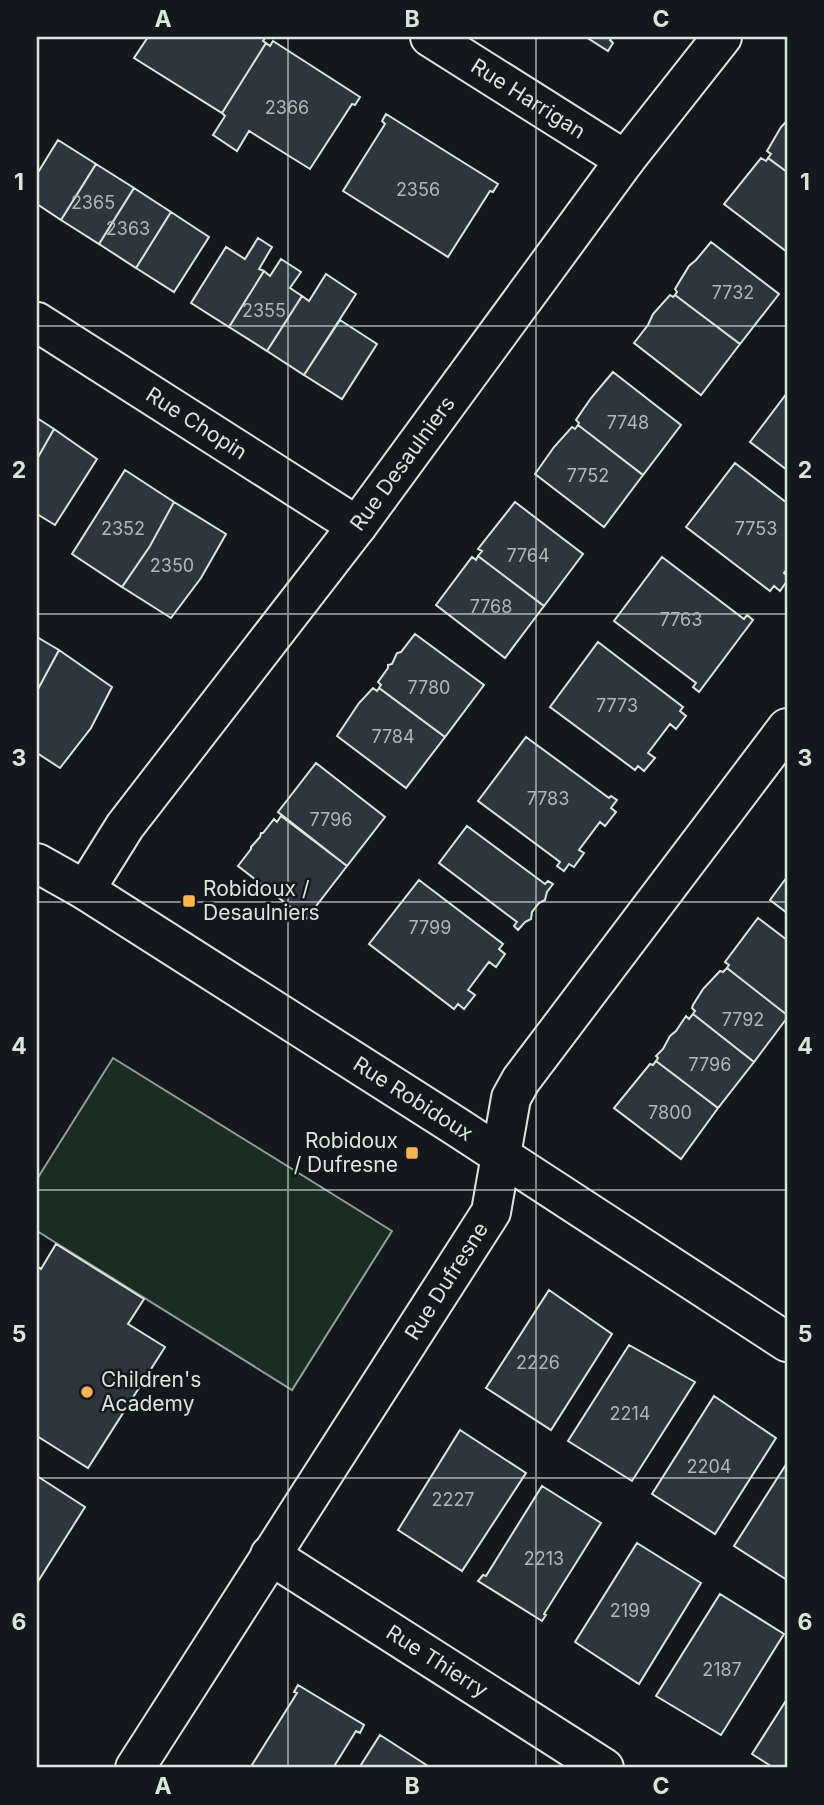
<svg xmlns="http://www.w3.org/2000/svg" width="824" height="1805" viewBox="0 0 824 1805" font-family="Inter,sans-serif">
<rect width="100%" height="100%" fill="#14181c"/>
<!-- green -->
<path fill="#1a2d24" stroke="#939e99" stroke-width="2" d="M113,1058L392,1231L292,1390L37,1231V1179Z"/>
<!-- building -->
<path fill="#2c363c" stroke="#d8e6dc" stroke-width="2" d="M148,37H266L263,41L266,43L222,113L134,58Z
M586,37H612L610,40L613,43L608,51Z
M273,41L360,97L355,105L352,104L310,169L249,131L237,151L213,135L225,116L222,113L266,43L270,46Z
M386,114L498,184L493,192L490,191L448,257L343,191L385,124L382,121Z
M787,121V172L768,158L771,154L767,151L781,127Z
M58,140L96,164L61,220L37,204V174Z
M761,158L766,161L768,158L787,172V252L724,204Z
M96,164L134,188L99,244L61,220Z
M134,188L171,212L136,268L99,244Z
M171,212L209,237L174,292L136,268Z
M258,238L272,247L259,269L264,271L229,327L191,303L226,247L245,259Z
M711,242L779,294L740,344L675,295L677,292L675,289L689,266L696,260Z
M281,259L301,272L290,288L302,296L267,351L229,327L264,271L270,276Z
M326,274L356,294L304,375L267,351L302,296L309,301Z
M670,295L673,297L675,295L740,344L701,395L634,343L648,325L653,314Z
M340,320L377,344L342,399L304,375Z
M613,372L681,425L643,475L578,425L579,423L576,420L591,398Z
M787,393V470L750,442Z
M37,418L54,429L37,459Z
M578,425L643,475L604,527L535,474L554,447L572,427L575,429Z
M54,429L97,459L55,525L37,514V459Z
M735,463L787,503V569L784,573L787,576V581L780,591L774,586L770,591L686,527Z
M125,470L174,502L150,546L122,587L72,554Z
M174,502L226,534L201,578L171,618L122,587L150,546Z
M515,502L583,554L544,606L478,556L482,551L478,549Z
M478,556L544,606L505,658L436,605L472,557L476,560Z
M662,557L744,619L747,615L753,620L699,692L693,687L696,683L614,621Z
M415,634L484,685L445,737L379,688L381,685L378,682L388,668V665L392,664L397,653L401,652Z
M37,637L59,650L37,691Z
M598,642L683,707L680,711L686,716L676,729L670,724L648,753L655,758L644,771L638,766L635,770L550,707Z
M59,650L112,687L91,728L60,768L37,753V691Z
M373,688L377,691L379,688L445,737L406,788L337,736L359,703Z
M526,737L609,798L611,796L617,800L611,808L616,812L605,826L600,822L579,850L584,853L574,867L569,864L564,871L557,866L560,862L478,801Z
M316,763L385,817L347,866L278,812Z
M281,816L347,866L306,919L238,866L251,849V847L260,837L261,833H263L274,819L277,822Z
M467,826L545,884L548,881L553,884L547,892L545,900L539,903L532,912L531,919L525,922L518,930L514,926L517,922L439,863Z
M787,877V913L770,900Z
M419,880L503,944L499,949L505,954L496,967L489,962L468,990L475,995L464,1009L458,1004L454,1009L369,944Z
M758,918L787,940V1015L727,968L729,965L725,962Z
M727,968L787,1015V1018L754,1062L693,1014L695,1011L692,1008L693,1005L703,989L720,971L723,972Z
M693,1014L754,1062L718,1108L656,1061L658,1058L656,1056L663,1049L670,1036L676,1031L686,1016L689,1019Z
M656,1061L718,1108L681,1159L614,1108L650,1064L653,1065Z
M56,1244L144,1299L128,1324L165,1347L88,1468L37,1436V1266L41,1269Z
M549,1290L612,1334L551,1430L486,1388Z
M629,1345L695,1382L632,1481L568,1441Z
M714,1396L776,1438L715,1534L652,1494Z
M460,1430L526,1473L462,1571L398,1530Z
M787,1463V1580L734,1546Z
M37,1476L85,1507L37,1583Z
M542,1486L601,1523L544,1614L546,1615L542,1621L478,1581L483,1575L486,1576Z
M637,1543L701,1583L639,1684L575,1642Z
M720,1594L784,1634L721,1735L656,1696Z
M298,1685L364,1725L360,1733L356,1731L333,1768H250L297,1693L294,1692Z
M787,1699V1768H774L752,1754Z
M380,1735L431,1768H359Z"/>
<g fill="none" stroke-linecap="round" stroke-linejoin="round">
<defs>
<g id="street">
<path id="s1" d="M430,37L625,160"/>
<path id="s2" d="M37,322L357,526"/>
<path id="s3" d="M37,863L85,890L454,1125L787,1342"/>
<path id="s4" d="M85,890L125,826L357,526L625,160L722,37"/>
<path id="s5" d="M270,1555L604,1768"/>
<path id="s6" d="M135,1768L491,1212L511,1098L521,1080L787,728"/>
</g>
</defs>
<!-- street casing -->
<use href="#street" stroke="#d8e6dc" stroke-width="42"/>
<!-- street -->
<use href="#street" stroke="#14181c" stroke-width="38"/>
</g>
<!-- grid -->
<path fill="none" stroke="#d8e6dc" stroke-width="2" stroke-opacity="0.55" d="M288,37V1768M536,37V1768M37,326H787M37,614H787M37,902H787M37,1190H787M37,1478H787"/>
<!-- markers -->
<g fill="#ffb74d" stroke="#14181c" stroke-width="2.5">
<rect x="182" y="894" width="14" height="14" rx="3.5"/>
<rect x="405" y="1146" width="14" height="14" rx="3.5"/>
<circle cx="87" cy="1392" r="7"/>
</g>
<g text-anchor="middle" stroke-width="5" stroke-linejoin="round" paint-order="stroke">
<!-- number labels -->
<g font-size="18" fill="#adbab4">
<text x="287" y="114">2366</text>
<text x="418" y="196">2356</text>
<text x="93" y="209">2365</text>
<text x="128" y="235">2363</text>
<text x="733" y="299">7732</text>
<text x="264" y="317">2355</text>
<text x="628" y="429">7748</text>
<text x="588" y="482">7752</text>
<text x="123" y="535">2352</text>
<text x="756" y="535">7753</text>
<text x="528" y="562">7764</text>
<text x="172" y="572">2350</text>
<text x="491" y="613">7768</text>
<text x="681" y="626">7763</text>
<text x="429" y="694">7780</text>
<text x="617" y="712">7773</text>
<text x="393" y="743">7784</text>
<text x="548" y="805">7783</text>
<text x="331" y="826">7796</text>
<text x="430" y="934">7799</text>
<text x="743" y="1026">7792</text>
<text x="710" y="1071">7796</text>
<text x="670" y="1119">7800</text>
<text x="538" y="1369">2226</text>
<text x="630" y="1420">2214</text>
<text x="709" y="1473">2204</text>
<text x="453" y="1506">2227</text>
<text x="544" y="1565">2213</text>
<text x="630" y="1617">2199</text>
<text x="722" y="1676">2187</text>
</g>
<!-- street labels -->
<g font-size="21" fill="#d8e6dc" stroke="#14181c">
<text dy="7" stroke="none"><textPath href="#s1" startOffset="116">Rue Harrigan</textPath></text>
<text dy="7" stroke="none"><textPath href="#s2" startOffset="189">Rue Chopin</textPath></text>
<text dy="7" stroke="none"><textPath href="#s4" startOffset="532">Rue Desaulniers</textPath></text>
<text dy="7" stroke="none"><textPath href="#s3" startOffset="444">Rue Robidoux</textPath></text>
<text dy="7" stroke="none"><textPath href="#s6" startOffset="578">Rue Dufresne</textPath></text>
<text dy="7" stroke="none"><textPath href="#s5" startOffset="198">Rue Thierry</textPath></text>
</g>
<!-- poi labels -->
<g font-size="21" fill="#d8e6dc" stroke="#14181c" text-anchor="start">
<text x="203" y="896">Robidoux /<tspan x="203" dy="24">Desaulniers</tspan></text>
<text x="398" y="1148" text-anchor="end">Robidoux<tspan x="398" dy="24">/ Dufresne</tspan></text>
<text x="101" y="1387">Children's<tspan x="101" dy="24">Academy</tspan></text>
</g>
</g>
<!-- border -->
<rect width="824" height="1805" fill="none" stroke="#14181c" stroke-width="77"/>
<rect x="38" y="38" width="748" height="1728" fill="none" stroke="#d8e6dc" stroke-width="2.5"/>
<g font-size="23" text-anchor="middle" font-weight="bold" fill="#d8e6dc">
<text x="163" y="27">A</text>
<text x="412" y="27">B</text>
<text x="661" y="27">C</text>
<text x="19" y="190">1</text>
<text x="805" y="190">1</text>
<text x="19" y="478">2</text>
<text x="805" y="478">2</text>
<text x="19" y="766">3</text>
<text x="805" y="766">3</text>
<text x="19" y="1054">4</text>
<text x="805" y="1054">4</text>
<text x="19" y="1342">5</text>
<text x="805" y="1342">5</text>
<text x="19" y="1630">6</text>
<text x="805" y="1630">6</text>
<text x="163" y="1794">A</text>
<text x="412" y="1794">B</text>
<text x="661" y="1794">C</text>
</g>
</svg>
